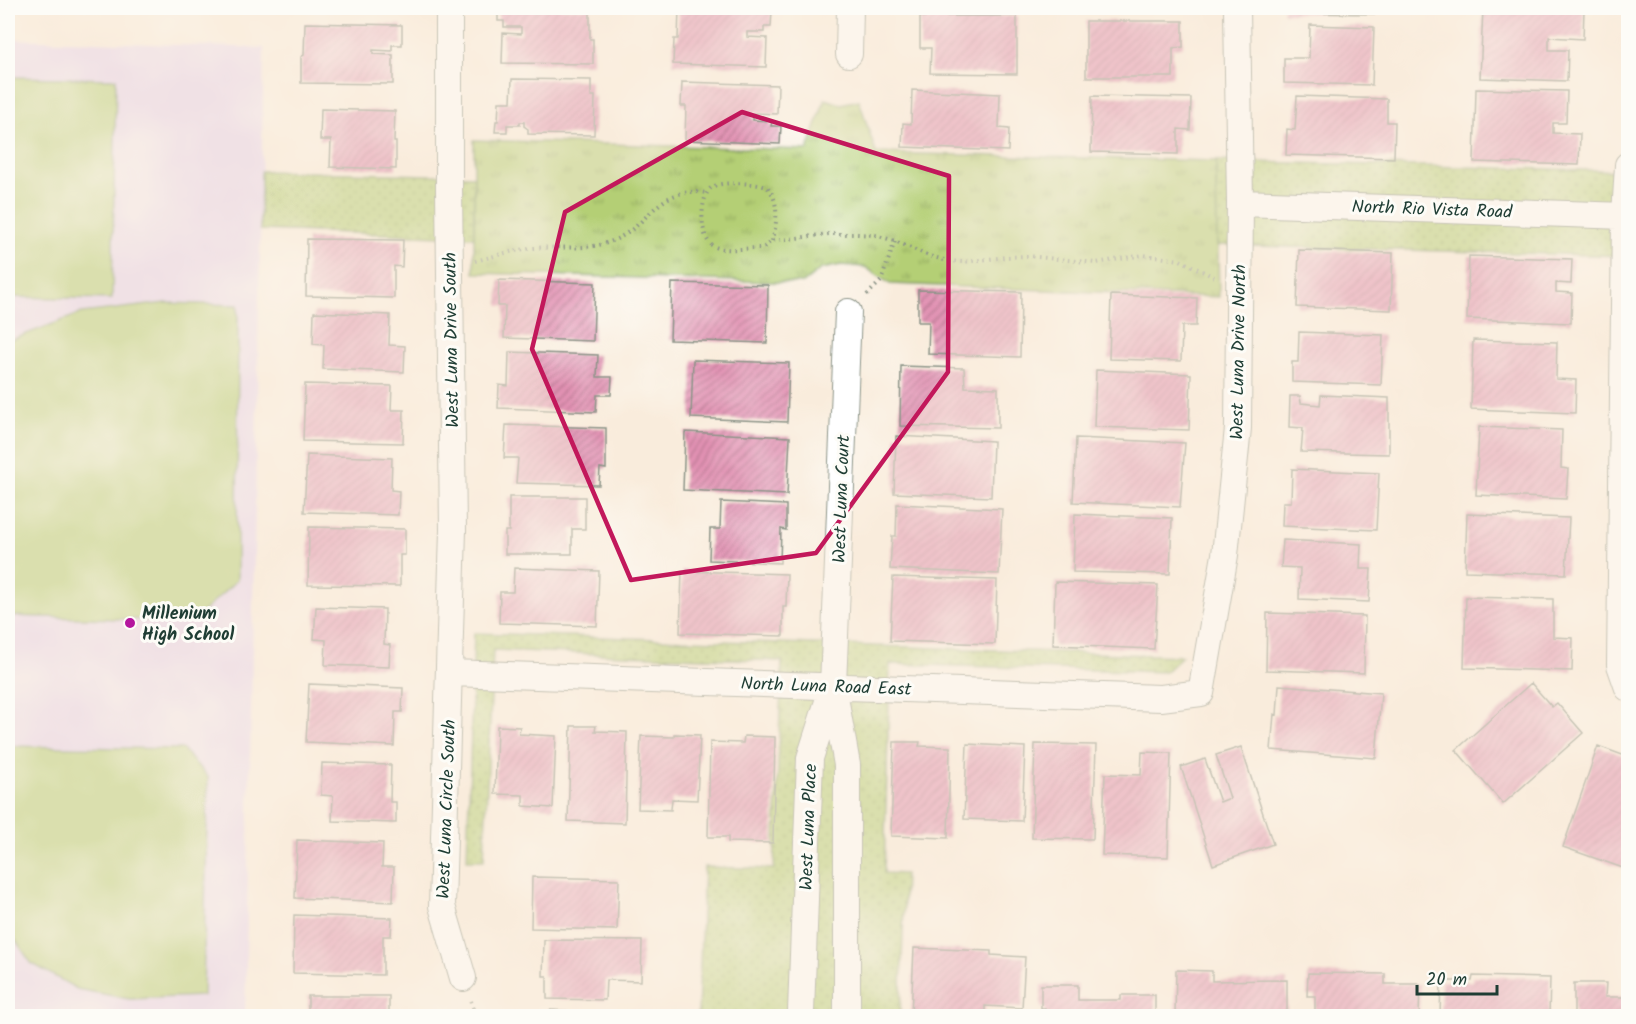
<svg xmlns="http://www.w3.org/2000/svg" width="1636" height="1024" viewBox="0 0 1636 1024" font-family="Kalam,sans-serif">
<defs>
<pattern id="grass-tufts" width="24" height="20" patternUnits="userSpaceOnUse" patternTransform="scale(1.5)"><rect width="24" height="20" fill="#b4cf74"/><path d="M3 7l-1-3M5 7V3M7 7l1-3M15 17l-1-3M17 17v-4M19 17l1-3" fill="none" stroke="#92a960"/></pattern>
<pattern id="garden-dots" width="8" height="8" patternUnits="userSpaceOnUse" patternTransform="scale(1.5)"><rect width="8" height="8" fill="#b4cf74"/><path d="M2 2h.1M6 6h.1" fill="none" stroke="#92a960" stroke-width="1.8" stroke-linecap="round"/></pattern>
<pattern id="building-hatch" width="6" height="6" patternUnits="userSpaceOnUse" patternTransform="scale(1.5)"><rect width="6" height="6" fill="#e291b3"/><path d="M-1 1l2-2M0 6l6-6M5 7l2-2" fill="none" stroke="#b77892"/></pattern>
</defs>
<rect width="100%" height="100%" fill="#fdfcf7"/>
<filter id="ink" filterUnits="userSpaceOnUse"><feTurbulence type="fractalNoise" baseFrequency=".0167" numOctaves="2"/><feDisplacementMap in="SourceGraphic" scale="12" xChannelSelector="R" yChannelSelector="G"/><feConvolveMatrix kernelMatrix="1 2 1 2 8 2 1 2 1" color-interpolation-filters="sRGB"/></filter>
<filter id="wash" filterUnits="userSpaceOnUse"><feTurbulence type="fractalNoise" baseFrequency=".008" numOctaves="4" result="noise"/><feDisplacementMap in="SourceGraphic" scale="24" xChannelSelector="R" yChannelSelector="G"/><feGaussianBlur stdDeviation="1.35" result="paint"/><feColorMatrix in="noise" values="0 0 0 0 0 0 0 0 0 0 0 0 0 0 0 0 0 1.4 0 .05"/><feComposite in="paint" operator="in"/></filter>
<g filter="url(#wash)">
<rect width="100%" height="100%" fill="#f9ecdc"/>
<!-- built -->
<path fill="#e5d3f0" d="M8,39L264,48L245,1016H8Z"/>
<!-- grass -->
<path fill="url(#grass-tufts)" stroke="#6a8654" stroke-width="1.5" d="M825,99L841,104L859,100L876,153L1216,161L1219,297L890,284L865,267L841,265L821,269L803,283L474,273V140L808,150Z"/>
<!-- garden -->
<path fill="url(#garden-dots)" stroke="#6a8654" stroke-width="1.5" d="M1216,161L1628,171V256L1217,245Z
M261,171L474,176V237L260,230Z
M474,633L1182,656L1165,672L890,664L884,873L905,874L900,1016H698L704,867L774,869L782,661L493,650L484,860H467Z"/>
<!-- pitch -->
<path fill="#b4cf74" stroke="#6a8654" stroke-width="1.5" d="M8,77L116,79L112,299L8,297Z
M166,303L238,305L237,580L193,621L8,616V341L82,313Z
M8,746L182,749L208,777L203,996L129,999L77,989L31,963L8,929Z"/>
<g id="blocks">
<!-- building -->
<path fill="url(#building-hatch)" d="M322,8H398V12L321,10Z
M498,8H590V39H593V64L502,63L503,33L521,34V27H504V21H498Z
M679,8L772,10L771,27H764V32H747V37L767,38L766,67L673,64L674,39H678Z
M1283,8H1378V14L1283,13Z
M1483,8L1584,10L1583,39L1549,37V50H1568L1567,81L1480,78Z
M941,16H1017V74L930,73L931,48H920V17Z
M1086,21H1183V47L1173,48V77H1086Z
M305,23L402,25V45H392V51L373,50V54L393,55V84L301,83V57L304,55Z
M1310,25L1374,27L1372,85L1284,83V58H1309Z
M512,79L591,80V96H595L594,135L528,134V129L524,126V122H520V125H507V132H495L496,121H498L499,102H511Z
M682,82L778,85L777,114L753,113V120L772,121L771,126H781L780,144L685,140L686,106H681Z
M1476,89L1567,91L1566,123H1553V133L1580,134L1579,165L1474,162Z
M912,90L1000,94L999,128L1009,129L1008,151L902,147L903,123L911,124Z
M1092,96L1191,98L1190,130L1178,129V154L1091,152Z
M1297,96L1387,99V122H1395L1394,158L1286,155L1287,129L1295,130Z
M321,109L395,111L394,142H396V169L330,167L331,140H320Z
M307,239L403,240L402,267L394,266V298L306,296Z
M1299,250L1393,253L1391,310L1297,307Z
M1469,256L1572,259L1571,284L1556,283V292L1572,293L1571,323L1467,319Z
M499,280L595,283L593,341L504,338L505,306H498Z
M672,283L768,285L767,343L670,340Z
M918,290L1021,292L1020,357L928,354L929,322H918Z
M1111,295L1197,298L1196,326H1182L1181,361L1109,359Z
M314,312L390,315L389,345L405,346L404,372L323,369L324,345L313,344Z
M1299,332L1383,335L1381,385L1292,382V362H1298Z
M1473,340L1557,342L1556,379L1576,380L1575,413L1471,409Z
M509,352L598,355L597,377H612L611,395H597L596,412L498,408L499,385L508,386Z
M693,360L789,363L787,422L691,418Z
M901,366L964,368L965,387L998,388V428L900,426Z
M1096,370L1191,374L1189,430L1094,427Z
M305,384L392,386L391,410H404L403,443L303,441Z
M1321,395L1389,398V454L1301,452L1303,428L1289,427L1290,396H1300L1301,403L1320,405Z
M506,425L606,428V469L600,468L599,485L516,483L518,458H504Z
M1479,427L1562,430L1561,468L1568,469L1566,499L1476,495Z
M685,432L790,437L787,495L683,490Z
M896,436L993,441L991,497L894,493Z
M1076,438L1185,443L1180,507L1073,502Z
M307,455L392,458L391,490L399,491L398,515L304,512Z
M1292,469L1379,473L1376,530L1282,526L1283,502H1291Z
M509,497H585V529H572V554H505V531H509Z
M721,502L786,505V530L781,529L780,563L709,560L710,529H720Z
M897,504L1002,509L999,574L890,569L892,536H896Z
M1075,514L1172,518L1170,574L1073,572Z
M1467,514L1569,518L1566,574L1465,571Z
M309,527L405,529V555H400V586L308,585Z
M1283,540L1361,544L1360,569H1371L1369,602L1299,599L1300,568L1281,567Z
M514,568L599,571L597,626L499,623L500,592H513Z
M682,571L787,574L786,607H783V636L680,633Z
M893,577L997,580L995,644L890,641Z
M1055,582L1158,585L1154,649L1053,645Z
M1466,597L1553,599V637L1573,638L1572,671L1464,668Z
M316,607L385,609L384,644L390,645L389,667L325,665L326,640L314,639Z
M1267,613L1365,616L1364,673L1266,670Z
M1531,683L1552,707L1557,703L1583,733L1503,804L1456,750Z
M309,684L403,688L402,712H395L394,746L306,742Z
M1279,685L1381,693L1376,758L1271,750L1274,714L1277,715Z
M497,726L520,727L519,734L556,736L553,808L523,806V795L495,794Z
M571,726H596L595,731L627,732L625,823L568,821Z
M674,734L700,735L697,800L672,799L671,810L638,809L641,736L674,737Z
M744,736L775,737L773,843L728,842V837H708L710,742L743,743Z
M894,742H920L919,746L950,747L948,838L891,836Z
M967,744L1025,747L1022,821L964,819Z
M1035,744L1096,745L1093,839L1032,838Z
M1598,746L1628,757V852L1623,868L1563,847Z
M1241,747L1273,844L1213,865L1181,767L1205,759L1220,802L1230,798L1216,755Z
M1142,752L1171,753L1168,857L1102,855L1105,774L1141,775Z
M322,763L391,765L390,802H396V823L332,821L333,796L321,795Z
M297,840L383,843L382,867H394L393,902L295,898Z
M532,877L619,879L617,930L531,928Z
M294,915L392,918L391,936H383V975L293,973Z
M544,940L642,941L641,981L606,980L605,1000L547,999V976H543Z
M914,948L991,951V955L1025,957L1022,1008L985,1006V1016H911Z
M1176,970L1212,971V981L1287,980V1016H1175Z
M1308,973L1385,974V984H1420L1419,1016H1308V1014H1315V996H1307Z
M1473,976L1550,978L1549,1016H1440L1441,981H1472Z
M1574,983H1606L1605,997H1628V1016H1574Z
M1041,985H1078V1000H1121V995H1155V1016H1045V1008H1041Z
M308,996H389V1016H308Z
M550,1010L652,1014V1016H550Z"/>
</g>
</g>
<g filter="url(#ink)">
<use href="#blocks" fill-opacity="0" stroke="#8c9488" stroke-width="1.5"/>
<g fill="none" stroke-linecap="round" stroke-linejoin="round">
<defs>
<path id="minor" d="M449,8V189L453,530L442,906L463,978
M849,54L850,8
M1628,165L1625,216L1620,665L1628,688
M1240,203L1625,216
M450,673L1161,698L1201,693L1225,555L1238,428L1240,203L1237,8
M800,1016L801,1012L810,758L832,689
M847,1016V765L833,686L848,312"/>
</defs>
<!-- minor casing -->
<use href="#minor" stroke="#8c9488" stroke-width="28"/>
<!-- path -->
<path stroke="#8c9488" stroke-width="4" stroke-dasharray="1.5 4.5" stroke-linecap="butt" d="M772,241C777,225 780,200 767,187C756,183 722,181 712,187C699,196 699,238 713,246C724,252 747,248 759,248L764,247L772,241L829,234H857L875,235L895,241L929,256L948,261L963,262L1006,257L1028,256L1096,263L1143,255L1180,260L1216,278
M475,261C496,256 512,250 534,248C559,246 588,251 612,241C652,225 655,185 707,193
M867,295L881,281L895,241
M471,1001L476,1016"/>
<!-- minor -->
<use href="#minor" stroke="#fff" stroke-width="26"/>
</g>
</g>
<!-- marked area -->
<path d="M0 0H1636V1024H0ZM742,112L949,176L948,372L816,553L631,580L532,349L565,212Z" fill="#f9ecdc" fill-opacity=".55" fill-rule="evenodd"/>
<path fill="none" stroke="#c2185b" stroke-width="4.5" stroke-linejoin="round" d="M742,112L949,176L948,372L816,553L631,580L532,349L565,212Z"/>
<!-- markers -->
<circle fill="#b5179e" stroke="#fdfcf7" stroke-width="2" cx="130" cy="623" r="6"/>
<g text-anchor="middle" stroke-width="6" stroke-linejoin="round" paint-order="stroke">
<!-- street labels -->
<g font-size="18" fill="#1f3d34" stroke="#fdfcf7">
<text transform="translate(1432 209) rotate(2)" y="6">North Rio Vista Road</text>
<text transform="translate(451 340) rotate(-91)" y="6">West Luna Drive South</text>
<text transform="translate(1238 352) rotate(-89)" y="6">West Luna Drive North</text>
<text transform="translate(841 499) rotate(-88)" y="6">West Luna Court</text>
<text transform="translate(826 686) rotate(2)" y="6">North Luna Road East</text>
<text transform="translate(446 809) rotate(-88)" y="6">West Luna Circle South</text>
<text transform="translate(808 827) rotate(-88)" y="6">West Luna Place</text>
</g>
<!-- poi labels -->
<g font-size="18" font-weight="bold" fill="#1f3d34" stroke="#fdfcf7" text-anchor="start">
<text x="142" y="619">Millenium<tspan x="142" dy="21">High School</tspan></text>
</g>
</g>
<!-- margin -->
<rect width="1636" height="1024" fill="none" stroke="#fdfcf7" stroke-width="30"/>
<!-- scale -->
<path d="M1417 985v9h80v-9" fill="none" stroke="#1f3d34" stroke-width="3"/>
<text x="1426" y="985" font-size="18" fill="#1f3d34" stroke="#fdfcf7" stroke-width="4.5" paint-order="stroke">20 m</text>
</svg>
